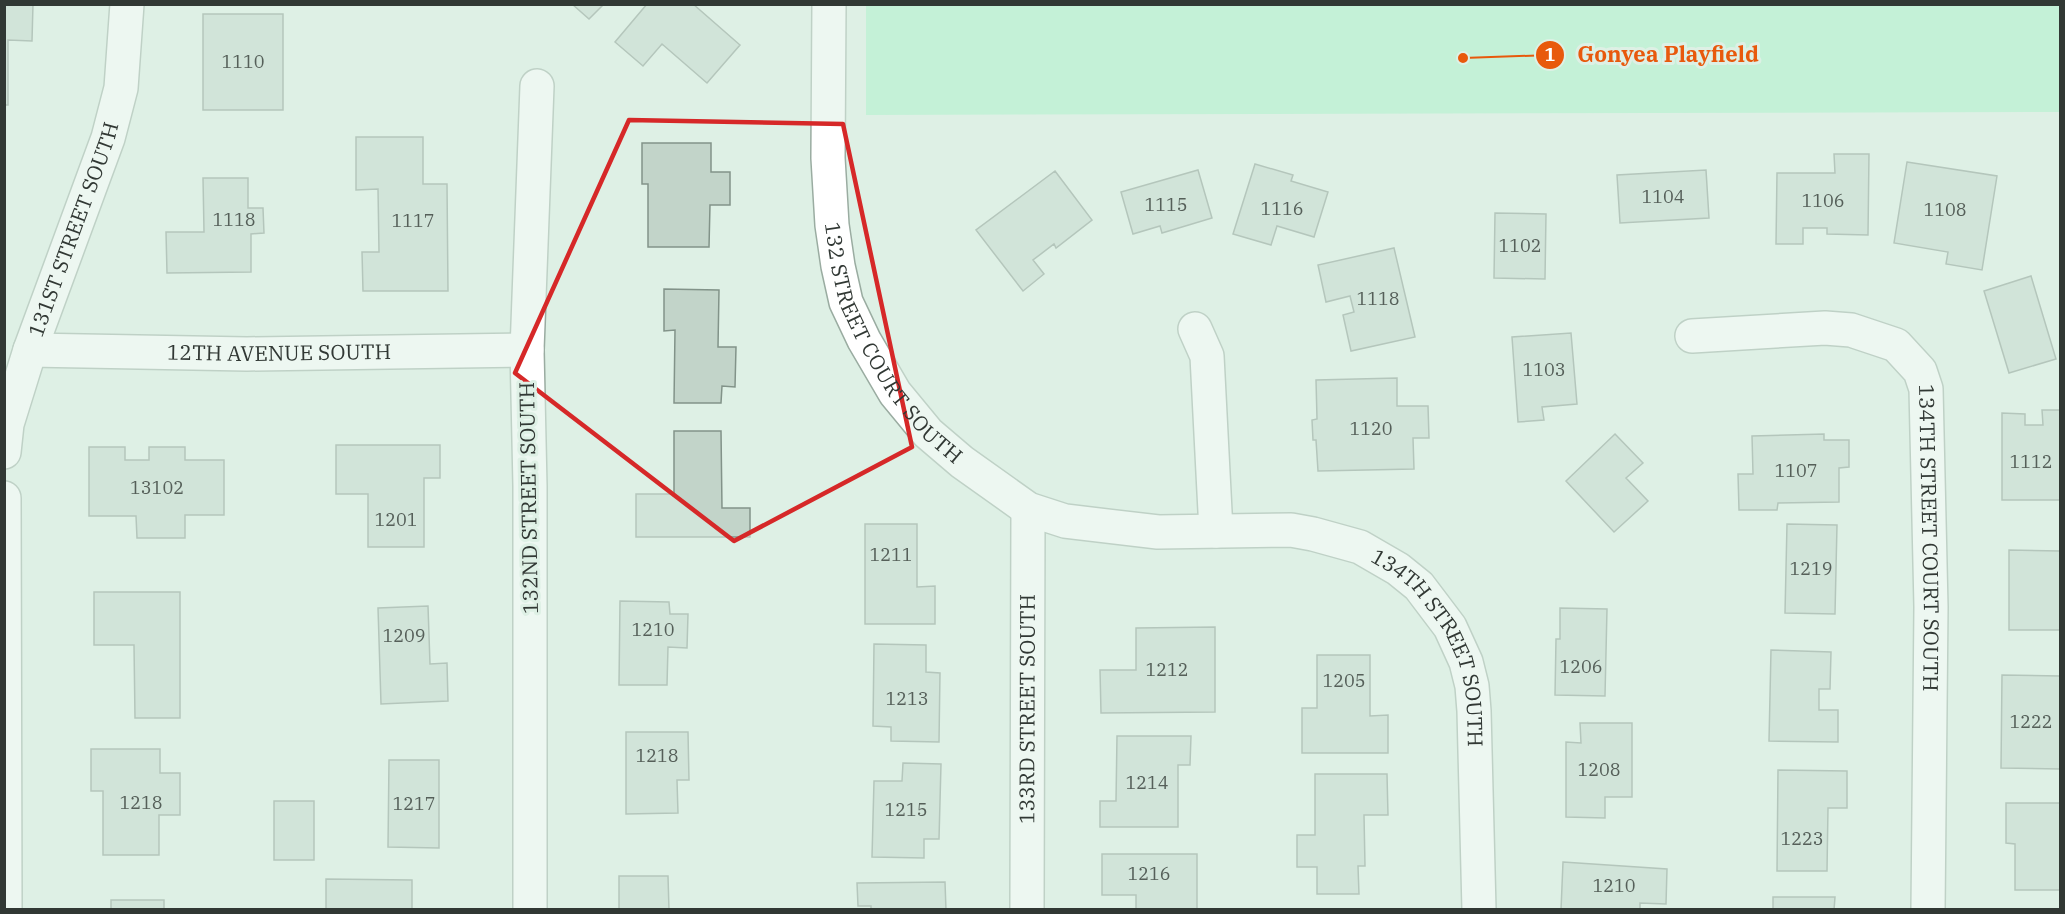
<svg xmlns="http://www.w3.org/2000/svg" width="2065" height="914" viewBox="0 0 2065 914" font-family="'IBM Plex Serif',serif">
<rect width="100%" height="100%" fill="#def0e5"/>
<!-- green -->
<path fill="#a4f1c6" d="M866,5H2060V112L866,115Z"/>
<!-- building -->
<path fill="#c2d4c9" stroke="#829389" stroke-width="1.5" d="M4,4H33L32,41L8,40V105H4Z
M572,4H604L589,19Z
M647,4H693L740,45L707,83L662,44L643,66L615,42Z
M203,14H283V110H203Z
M356,137H423V184H447L448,291H363L362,252H379L378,189L356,190Z
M642,143H711V172H730V205H710L709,247H648V184H642Z
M1834,154H1869L1868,235L1827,234V228H1803V244H1776L1777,173H1835Z
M1907,162L1997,176L1982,270L1946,264L1948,252L1894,243Z
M1255,164L1293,175L1291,181L1328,192L1314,237L1277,226L1271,245L1233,234Z
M1198,170L1212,218L1162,233L1160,226L1133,234L1121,192Z
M1706,170L1709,218L1620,223L1617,175Z
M1055,171L1092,220L1056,248L1054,244L1033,260L1044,274L1023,291L976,230Z
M203,178H248V208H263L264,233L251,234V272L167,273L166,232H204Z
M1495,213L1546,214L1545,279L1494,278Z
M1394,248L1415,337L1351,351L1343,315L1354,312L1350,296L1326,302L1318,265Z
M2031,276L2056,359L2009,373L1984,291Z
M664,289L719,290L718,347H736L735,387L722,386L721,403H674L675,330L664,331Z
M1571,333L1577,404L1542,407L1544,420L1518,422L1512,337Z
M1397,378V406H1428L1429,438H1413L1414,469L1318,471L1316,440H1313L1312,420L1317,419L1316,380Z
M2042,410H2060V500H2002V413L2025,414V425H2043Z
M674,431H721L722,508H750V537H636V494H674Z
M1615,434L1643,463L1626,478L1648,501L1614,532L1566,481Z
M1824,434V440H1849V467L1839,468V502L1778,503L1777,510H1739L1738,474H1753L1752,436Z
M336,445H440V478H424V547H368V494H336Z
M89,447H125V460H149V447H185V460H224V515H185V538H137L136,516H89Z
M865,524H917V587L935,586V624H865Z
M1787,524L1837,525L1835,614L1785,613Z
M2009,550L2060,551V630H2009Z
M94,592H180V718H135L134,645H94Z
M620,601L669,602L670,614H688L687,648L668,647L667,685H619Z
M428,606L430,664L447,663L448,701L381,704L378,608Z
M1560,608L1607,609L1605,696L1555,695L1556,639H1560Z
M1215,627V712L1101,713L1100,670H1136V628Z
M874,644L926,645V672L940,673L939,742L891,741V727L873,726Z
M1771,650L1831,652L1830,689H1819V710H1838V742L1769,741Z
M1317,655H1370V716L1388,715V753H1302V708H1317Z
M2002,675L2060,676V769L2001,768Z
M1580,723H1632V797H1605V818L1566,817V742L1581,743Z
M626,732H688L689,780H677L678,813L626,814Z
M1117,736H1191L1190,765H1178V827H1100V801H1116Z
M91,749H160V773H180V815H159V855H103V791H91Z
M389,760H439V848L388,847Z
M903,763L941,764L939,839H924V858L872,857L874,781H902Z
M1778,770L1847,771V808H1828L1827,871H1777Z
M1315,774H1387L1388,815H1364L1365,866H1358L1359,894H1317V867H1297V835H1315Z
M274,801H314V860H274Z
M2006,803H2060V890H2015V844L2006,843Z
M1102,854H1197V910H1136V895H1102Z
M1563,862L1667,869L1666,904L1640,903V910H1561Z
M619,876H668L669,910H619Z
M326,879L412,880V910H326Z
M945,882L946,910H871V906H858L857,883Z
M1773,897H1835L1834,910H1773Z
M111,900H164V910H111Z"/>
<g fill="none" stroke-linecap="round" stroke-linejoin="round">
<defs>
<g id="street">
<path id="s1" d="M829,4L828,158L832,225L838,266L846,302L864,340L895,393L928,433L962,462L1028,509L1065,521L1158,532L1291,530L1313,534L1360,547L1398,569L1419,586L1450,627L1466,662L1472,686L1474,711L1479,910"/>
<path d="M1195,329L1207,356L1216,531"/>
<path id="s2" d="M1692,336L1825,328L1851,330L1896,345L1920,371L1926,389L1931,607L1928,910"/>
<path id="s3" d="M30,350L247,354L527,350"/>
<path id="s4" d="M4,452L7,424L30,350L108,138L121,88L127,4"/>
<path d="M4,498L5,910"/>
<path d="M530,910V486L527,350L537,86"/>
<path id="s5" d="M1027,910L1028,509"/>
</g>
</defs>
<!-- street casing -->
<use href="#street" stroke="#9aaca1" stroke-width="36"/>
<!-- street -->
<use href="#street" stroke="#fff" stroke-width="33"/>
</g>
<!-- marked area -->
<path d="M0 0H2065V914H0ZM629,120L843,124L912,447L734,541L515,373Z" fill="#def0e5" fill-opacity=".55" fill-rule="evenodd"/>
<path fill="none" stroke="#d62828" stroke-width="4.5" stroke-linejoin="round" d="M629,120L843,124L912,447L734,541L515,373Z"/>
<g text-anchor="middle" stroke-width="6" stroke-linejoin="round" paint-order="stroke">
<!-- number labels -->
<g font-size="18" fill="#555f59">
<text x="243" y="68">1110</text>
<text x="1663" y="203">1104</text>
<text x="1823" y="207">1106</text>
<text x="1166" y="211">1115</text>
<text x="1282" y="215">1116</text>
<text x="1945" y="216">1108</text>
<text x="234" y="226">1118</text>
<text x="413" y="227">1117</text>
<text x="1520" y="252">1102</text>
<text x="1378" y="305">1118</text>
<text x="1544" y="376">1103</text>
<text x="1371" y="435">1120</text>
<text x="2031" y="468">1112</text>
<text x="1796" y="477">1107</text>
<text x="157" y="494">13102</text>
<text x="396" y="526">1201</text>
<text x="891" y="561">1211</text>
<text x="1811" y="575">1219</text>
<text x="653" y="636">1210</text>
<text x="404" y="642">1209</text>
<text x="1581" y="673">1206</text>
<text x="1167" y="676">1212</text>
<text x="1344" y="687">1205</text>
<text x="907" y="705">1213</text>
<text x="2031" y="728">1222</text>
<text x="657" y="762">1218</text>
<text x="1599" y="776">1208</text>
<text x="1147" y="789">1214</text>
<text x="141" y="809">1218</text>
<text x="414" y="810">1217</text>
<text x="906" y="816">1215</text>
<text x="1802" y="845">1223</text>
<text x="1149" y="880">1216</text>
<text x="1614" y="892">1210</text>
</g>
<!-- street labels -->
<g font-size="21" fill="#313834" stroke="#def0e5">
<text dy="7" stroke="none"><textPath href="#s4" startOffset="234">131ST STREET SOUTH</textPath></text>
<text dy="7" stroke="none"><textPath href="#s1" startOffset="357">132 STREET COURT SOUTH</textPath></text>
<text dy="7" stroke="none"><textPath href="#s3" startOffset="249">12TH AVENUE SOUTH</textPath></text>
<text transform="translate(529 498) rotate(-91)" y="7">132ND STREET SOUTH</text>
<text dy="7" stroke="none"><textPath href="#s2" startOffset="410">134TH STREET COURT SOUTH</textPath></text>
<text dy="7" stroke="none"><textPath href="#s1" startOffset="1048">134TH STREET SOUTH</textPath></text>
<text dy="7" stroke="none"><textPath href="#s5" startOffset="201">133RD STREET SOUTH</textPath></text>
</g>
</g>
<!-- callouts -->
<path fill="none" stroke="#e8590c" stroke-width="2" d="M1463 58L1550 55"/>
<g fill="#e8590c" stroke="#def0e5" stroke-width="2">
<circle cx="1463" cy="58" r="6"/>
<circle cx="1550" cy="55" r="15"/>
</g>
<g font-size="18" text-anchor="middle" font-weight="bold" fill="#fff">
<text x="1550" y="61">1</text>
</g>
<g font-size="22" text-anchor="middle" font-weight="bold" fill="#e8590c" stroke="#def0e5" stroke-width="6" stroke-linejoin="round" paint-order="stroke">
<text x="1668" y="62">Gonyea Playfield</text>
</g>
<!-- border -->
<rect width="2065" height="914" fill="none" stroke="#313834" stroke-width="12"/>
</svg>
